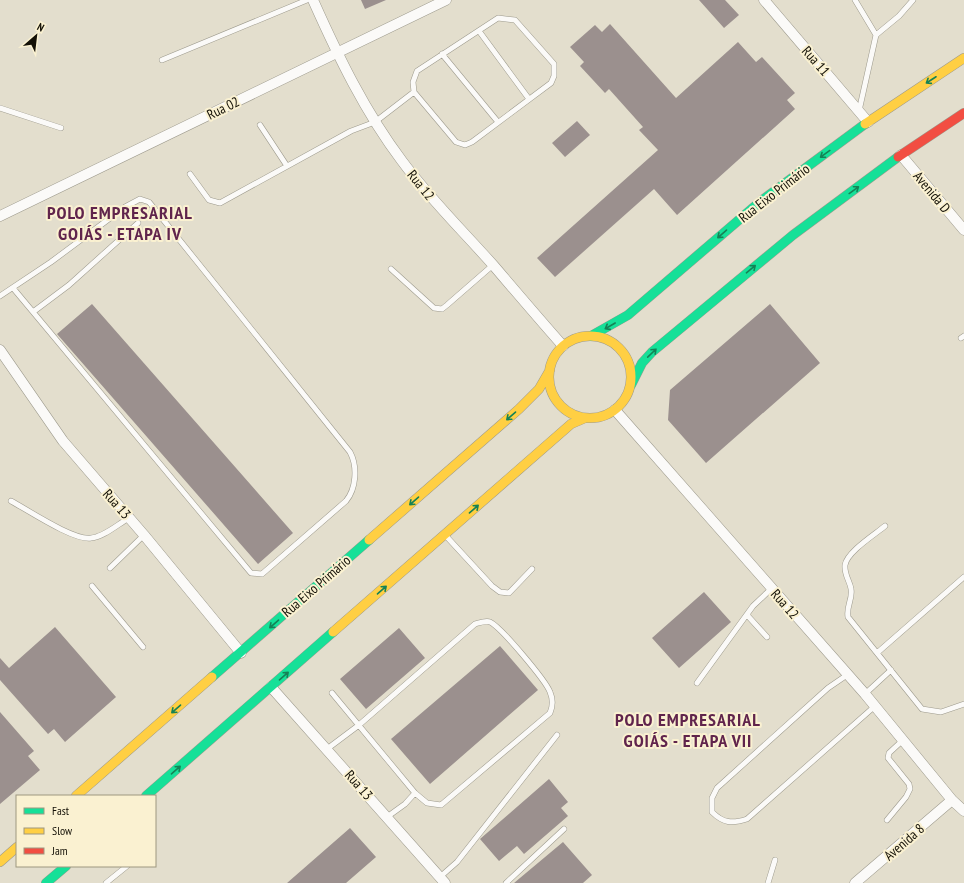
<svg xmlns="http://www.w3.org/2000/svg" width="964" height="883" viewBox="0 0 964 883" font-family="'PT Sans Narrow',sans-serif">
<rect width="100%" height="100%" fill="#e3decd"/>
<!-- building -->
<path fill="#9b908e" d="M361,0H386L365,9Z
M699,0H725L739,15L724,28Z
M610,24L676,98L738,42L756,62L762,57L795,93L787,100L795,109L677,215L654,189L555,277L537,258L658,150L639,130L643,127L609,89L605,93L580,66L584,62L570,47L595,25L602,32Z
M577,121L590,135L565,157L552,143Z
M92,304L293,533L258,564L57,334Z
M770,304L820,363L706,463L668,420L670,390Z
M704,592L731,622L679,668L652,638Z
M55,627L116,697L65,742L54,729L48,734L0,680V658L9,668Z
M399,628L425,658L366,709L340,679Z
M500,646L538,690L430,784L391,739Z
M0,712L34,751L28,756L40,770L0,804Z
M549,779L568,802L561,808L568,816L524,854L517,846L499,861L480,839Z
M350,828L376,857L346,883H287Z
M563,842L592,875L583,883H514Z"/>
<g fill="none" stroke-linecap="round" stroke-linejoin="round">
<defs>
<path id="lane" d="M855,0L876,35
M498,18L515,20L554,64V76L551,83L472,142L465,145L456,142L414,92L413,82L417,71Z
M479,31L529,99
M442,54L498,122
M162,60L307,0
M0,108L61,128
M859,111L876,35L899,16L913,0
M260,125L287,166
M190,174L209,200L220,203L351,131L375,122L414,92
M391,269L434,308L442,309L447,305L493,265
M0,296L51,262L125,207L140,199L149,202L350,452C358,467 356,489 346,501L262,574L251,573L13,288
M33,312L69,285L138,223
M961,338L964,336
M11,501C28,510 74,541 91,538C104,537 118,524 129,518
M885,526C874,535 847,552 845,565C844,575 850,581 851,589C853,599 846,606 848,617L922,709L941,712L964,704
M446,536L492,586L500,592L509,593L532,569
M110,568L144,535
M92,586L143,647
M747,615L767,637
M877,653L964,577
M847,675L828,688L717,788L712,798V812C723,823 732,824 747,819L875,706
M697,683L753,606L771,589
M865,694L891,670
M327,749L359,725L475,624C479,623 486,620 490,622C501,627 546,681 550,692C553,699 553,706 550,713L441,805L427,803L415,793L332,693
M387,817L405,804L415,793
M887,820L906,797L910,789L909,784L888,758L889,753L903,740
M440,877L457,862L557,735
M106,883L127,866
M506,883L564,829
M768,883L775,860"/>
<path id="street" d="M313,0C338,56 365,112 402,161C430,199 463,231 494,266C517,293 540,320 563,346
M764,0L868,122
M901,155L964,230
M0,216L446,0
M0,350L63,441L144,535L241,653
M615,410L865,694L952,800L964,811
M271,687L445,883
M855,883L952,800"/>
<path id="fast" d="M591,336L628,315L761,201L865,124
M631,385L642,363L652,352L793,235L898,157
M212,677L369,540
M146,796L333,632
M46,883L66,866"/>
<path id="slow" d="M865,124L964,58
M549 377a41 41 0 1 1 82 0a41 41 0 1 1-82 0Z
M369,540L519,409L539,389L550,370
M333,632L571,424L585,418
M76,796L212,677
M0,862L17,847"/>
<path id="jam" d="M898,157L964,113"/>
</defs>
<!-- lane casing -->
<use href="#lane" stroke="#9d9a8d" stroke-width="6"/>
<!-- street casing -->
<use href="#street" stroke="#9d9a8d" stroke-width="11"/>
<!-- fast casing -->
<use href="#fast" stroke="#9d9a8d" stroke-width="10"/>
<!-- slow casing -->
<use href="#slow" stroke="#9d9a8d" stroke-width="10"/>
<!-- jam casing -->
<use href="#jam" stroke="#9d9a8d" stroke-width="10"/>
<!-- lane -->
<use href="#lane" stroke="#fbfaf8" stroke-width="5"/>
<!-- street -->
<use href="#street" stroke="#fbfaf8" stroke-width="10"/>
<!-- fast -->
<use href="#fast" stroke="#16e098" stroke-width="9"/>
<!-- slow -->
<use href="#slow" stroke="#ffcf43" stroke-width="9"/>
<!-- jam -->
<use href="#jam" stroke="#f24e42" stroke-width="9"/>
</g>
<!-- one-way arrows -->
<defs><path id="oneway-shaft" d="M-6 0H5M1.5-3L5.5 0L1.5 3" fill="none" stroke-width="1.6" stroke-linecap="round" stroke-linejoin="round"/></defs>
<g stroke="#158256">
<use href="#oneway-shaft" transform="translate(931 80) rotate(147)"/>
<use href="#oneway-shaft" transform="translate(825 154) rotate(144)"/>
<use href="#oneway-shaft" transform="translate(854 190) rotate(-36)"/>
<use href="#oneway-shaft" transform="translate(722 234) rotate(139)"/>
<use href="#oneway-shaft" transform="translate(751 269) rotate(-40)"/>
<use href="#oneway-shaft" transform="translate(610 326) rotate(150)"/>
<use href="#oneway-shaft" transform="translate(652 353) rotate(-44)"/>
<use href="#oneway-shaft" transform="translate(511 416) rotate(139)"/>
<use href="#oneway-shaft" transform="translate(414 501) rotate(139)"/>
<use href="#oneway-shaft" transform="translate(474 509) rotate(-41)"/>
<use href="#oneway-shaft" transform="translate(382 590) rotate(-41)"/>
<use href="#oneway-shaft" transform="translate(274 624) rotate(139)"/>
<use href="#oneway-shaft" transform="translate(284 676) rotate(-41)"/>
<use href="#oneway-shaft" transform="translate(176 709) rotate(139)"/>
<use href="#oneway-shaft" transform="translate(176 770) rotate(-41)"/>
</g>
<g text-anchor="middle" stroke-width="4" stroke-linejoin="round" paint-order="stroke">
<!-- street labels -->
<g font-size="14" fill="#131006" stroke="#faf1d1">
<text transform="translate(816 61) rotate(49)" y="5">Rua 11</text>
<text transform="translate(223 108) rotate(-26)" y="5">Rua 02</text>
<text transform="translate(421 185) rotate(51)" y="5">Rua 12</text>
<text transform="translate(932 192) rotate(50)" y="5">Avenida D</text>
<text transform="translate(774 193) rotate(-38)" y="5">Rua Eixo Primário</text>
<text transform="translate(117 504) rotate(49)" y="5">Rua 13</text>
<text transform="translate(316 586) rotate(-41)" y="5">Rua Eixo Primário</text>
<text transform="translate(785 604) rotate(49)" y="5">Rua 12</text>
<text transform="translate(359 785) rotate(49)" y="5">Rua 13</text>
<text transform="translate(904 842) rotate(-41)" y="5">Avenida 8</text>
</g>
<!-- district labels -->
<g font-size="18" font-weight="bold" letter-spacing="1" fill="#60244c" stroke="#faf1d1">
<text x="120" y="219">POLO EMPRESARIAL<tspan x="120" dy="21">GOIÁS - ETAPA IV</tspan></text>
<text x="688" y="726">POLO EMPRESARIAL<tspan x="688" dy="21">GOIÁS - ETAPA VII</tspan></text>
</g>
</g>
<!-- legend -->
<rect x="16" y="795" width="140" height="72" fill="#faf1d1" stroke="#9e9780"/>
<rect x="24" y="808" width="20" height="6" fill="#16e098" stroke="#9e9780"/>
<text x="52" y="815" font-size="12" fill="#131006">Fast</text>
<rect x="24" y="828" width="20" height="6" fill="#ffcf43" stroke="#9e9780"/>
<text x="52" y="835" font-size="12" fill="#131006">Slow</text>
<rect x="24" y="848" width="20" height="6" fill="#f24e42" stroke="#9e9780"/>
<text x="52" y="855" font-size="12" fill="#131006">Jam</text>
<!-- north arrow -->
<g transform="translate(36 36) rotate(28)" stroke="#faf1d1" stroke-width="3" paint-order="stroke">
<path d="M0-3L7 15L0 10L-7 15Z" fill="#131006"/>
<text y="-6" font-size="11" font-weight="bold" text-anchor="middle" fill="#131006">N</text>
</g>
</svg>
